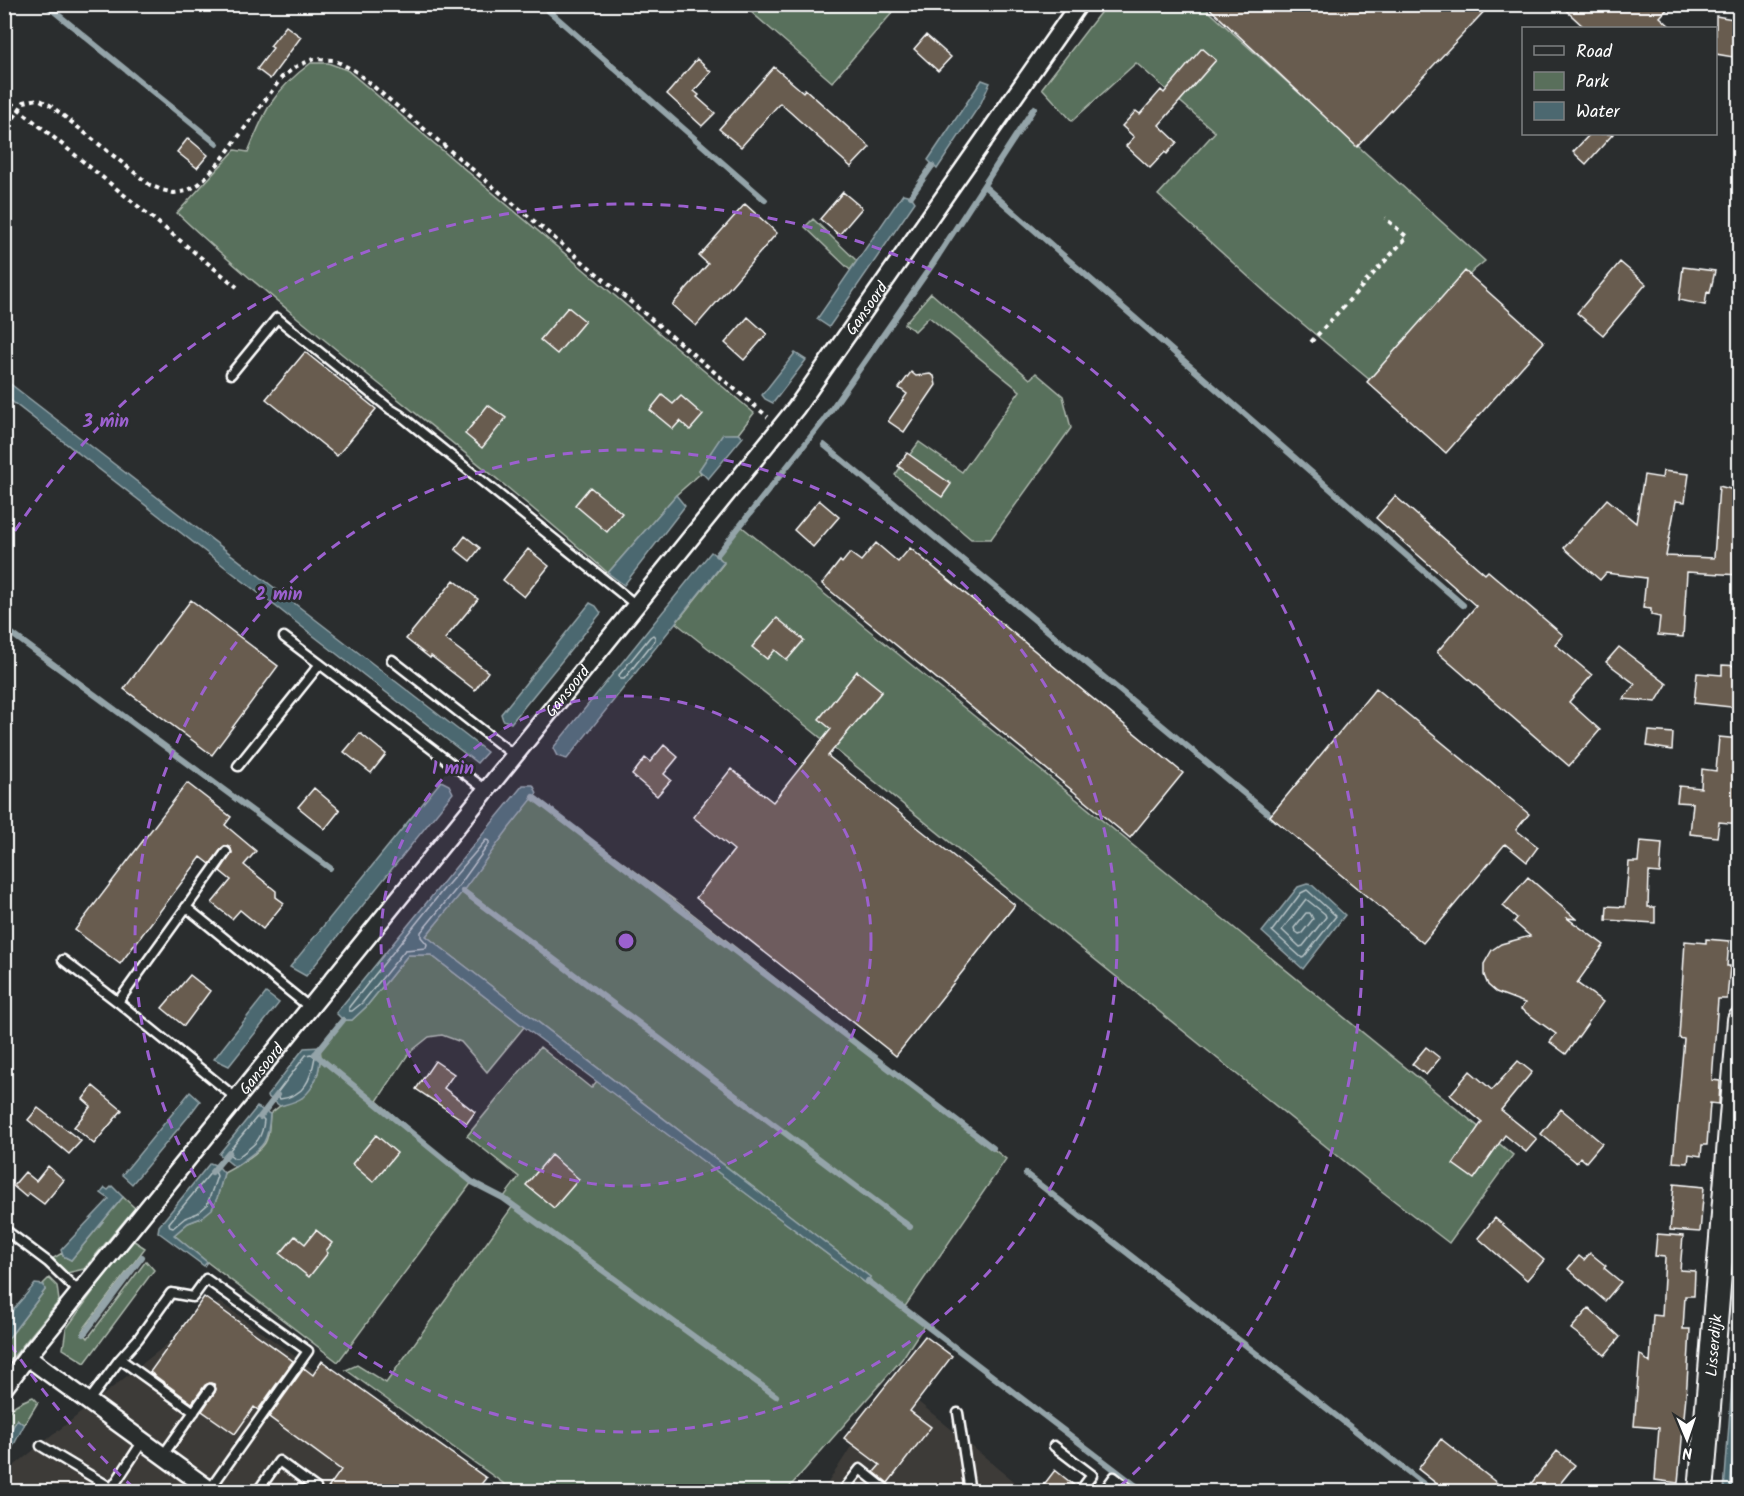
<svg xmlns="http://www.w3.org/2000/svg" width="1744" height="1496" viewBox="0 0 1744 1496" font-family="Kalam,sans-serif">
<rect width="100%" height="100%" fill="#2a2d2e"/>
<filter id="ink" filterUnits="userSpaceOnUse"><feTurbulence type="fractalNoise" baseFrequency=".0167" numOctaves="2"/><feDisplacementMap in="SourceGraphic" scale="12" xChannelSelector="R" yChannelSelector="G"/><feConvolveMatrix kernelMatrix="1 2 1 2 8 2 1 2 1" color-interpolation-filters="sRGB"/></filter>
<g filter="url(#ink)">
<!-- built -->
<path fill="#3d3b38" d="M220,1302L481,1491L5,1492V1473Z
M893,1381L1026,1491L822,1492Z"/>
<!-- green -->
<path fill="#596f5b" stroke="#acb7ad" stroke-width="1.5" d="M743,5H899L832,82Z
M1106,5H1202L1485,261L1474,270L1371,381L1273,299L1158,195L1215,132L1136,63L1072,121L1042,88Z
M311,63H328L347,70L754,413L738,434L723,435L699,470L701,473L676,495L608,573C510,486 406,407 305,324C261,288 218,252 177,213L235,150L248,152C265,110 273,91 311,63Z
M813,219L857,261L850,270L805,227Z
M931,293L1030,379L1036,373L1063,396L1071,428L991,539H971L895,475L919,442L962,472L1020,391L929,317L915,331L904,324Z
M741,526L1513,1155L1449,1243L1375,1186L774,700L676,623L724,563L717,555Z
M533,797L676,901L1006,1159L904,1308L925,1324L902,1359L786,1491H514L346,1370L357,1365L386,1383L513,1206L503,1198L519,1177L467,1136L540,1047L591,1088L597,1081L867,1284L870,1277L426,936C463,891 496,843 533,797Z
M408,955H431L524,1027L487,1072L461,1042L442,1035L429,1037L409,1053L377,1101L472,1182L338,1362L207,1262L174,1235L188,1223L201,1218L217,1198L224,1173C234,1168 259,1153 265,1143C270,1135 269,1124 270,1114L280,1106L302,1098L318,1073L321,1057L320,1047L343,1020H352L366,1007Z
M123,1197L135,1208L84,1269L67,1273L52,1259L62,1253L63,1256L71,1260Z
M131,1239L145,1248L82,1331L88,1338L146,1261L154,1270L85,1363L63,1349L66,1329Z
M49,1278L57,1286L59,1301L5,1367V1343L45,1290L43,1284Z
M33,1397L38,1402L24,1425L17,1419L5,1443C4,1414 4,1408 33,1397Z"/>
<!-- water -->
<path fill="#4c6870" stroke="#94a4a9" stroke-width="1.5" d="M982,80L990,83L981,103L937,169L928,160Z
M903,194L911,196L915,202L829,327L817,319Z
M795,353L806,360L773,403L765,399L762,395Z
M4,379L487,752L477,763L5,396Z
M723,434H738L743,437L708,479L699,470Z
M676,495L685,506L624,585L608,573Z
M711,552L724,562L567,759L557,756L553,748Z
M590,603L596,606L601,613L511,723L503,720L501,714Z
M441,781L449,785L453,793L306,976L290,967Z
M523,785H533L537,793L509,828L463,891L426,936L870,1277L867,1284L524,1027L431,955H408L366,1007L352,1020H343L336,1013Z
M1307,884L1312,885L1345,915L1303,969L1262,932L1298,887Z
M266,993L279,1003L229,1066L214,1059Z
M320,1047C321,1065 318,1085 303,1097C297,1102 287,1104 280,1106L267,1096L304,1048Z
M190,1092L200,1101L188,1117L132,1184L122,1175Z
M257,1107L270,1114C268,1149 260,1147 235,1167L219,1154Z
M210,1163L218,1166L224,1173L217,1198L212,1209L201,1218L188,1223L174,1235L207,1262L204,1266L158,1232L159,1226Z
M112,1186L123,1197L71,1260L63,1256L61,1250L109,1199L101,1193L105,1188L108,1190Z
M35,1284L44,1285L45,1290L5,1343V1319Z
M1739,1291V1491H1724Z
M17,1419L24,1425L5,1462V1443Z"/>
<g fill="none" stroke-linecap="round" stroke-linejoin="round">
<!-- shore -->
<path stroke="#b7c3c6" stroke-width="1.5" d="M653,635L655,637V640L624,679H620L619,675L650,637Z
M486,840L489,841V844L458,887L421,932V937L427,944L426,948L405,950L362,1003L352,1011H349V1007L443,890Z
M1307,890L1336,916L1304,957L1302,958L1272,931L1301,893Z
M1306,899L1325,914L1326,917L1303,946L1300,947L1282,930Z
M1306,913H1310L1313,919L1302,933L1299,934L1295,931L1294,928Z
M311,1054L315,1057C311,1079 305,1096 280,1099L277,1096V1093L306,1055Z
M260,1116L264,1120C262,1142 253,1145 237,1158H234L229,1154V1151L257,1117Z
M212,1171H215L217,1176L207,1205L198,1213L185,1218L173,1228L170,1227L169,1223Z
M1730,1492L1740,1369"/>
<!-- stream -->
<path stroke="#94a4a9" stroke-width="6" d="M45,4L217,144
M541,4L765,200
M984,186L1463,605
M911,196L932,166
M824,445L1276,820
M717,555L824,420L934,262L1034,108
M4,628L330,868
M533,797L993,1148
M463,891L910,1227
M317,1052L343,1020
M315,1054L472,1182L503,1198L776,1396
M260,1117L277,1095
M212,1172L229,1152
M1026,1174L1434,1492
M868,1281L1144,1492
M84,1334L142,1257"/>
</g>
<!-- building -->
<path fill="#685c4f" stroke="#fff" stroke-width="1.5" d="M1205,4H1491L1357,147Z
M1559,4H1672L1660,17L1672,28H1585Z
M1716,16L1739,20L1733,57L1716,54Z
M286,26L301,37L270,79L257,69L273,48L270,46Z
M926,35L951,57L938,71L914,49Z
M1202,48L1216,60L1159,125L1177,142L1167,154L1165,152L1150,168L1126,146L1134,137L1122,126L1136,111L1140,114L1161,90L1164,93Z
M697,59L711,72L694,91L699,95L697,97L715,113L702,126L667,94Z
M774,67L803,92L805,89L870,147L851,167L780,103L741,147L719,129Z
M1590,134H1613L1586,164L1573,152Z
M188,138L208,155L197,168L177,152Z
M843,192L862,208L839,235L820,219Z
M745,204L777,233L696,326L672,305L708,264L699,256Z
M1620,262L1646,284L1603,335L1577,313Z
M1683,267L1715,271L1710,293L1707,292L1705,305L1679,300Z
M1465,271L1544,342L1446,453L1367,382Z
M568,307L585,321L557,354L540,340Z
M748,317L767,334L744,360L725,343Z
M305,352L376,409L337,456L266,399Z
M911,372L916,376L930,374L934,376L936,385L904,432L888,421L907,394L899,388Z
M662,395L673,404L681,396L703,415L690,430L680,421L673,429L650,410Z
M488,405L506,418L482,448L465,434Z
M907,453L951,484L942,497L898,466Z
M1663,471L1689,474L1685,502L1676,501L1666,556L1714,558L1719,486L1738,491L1737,502L1740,503V575L1687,572L1683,637L1658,635L1660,617L1651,615V609L1643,608L1646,578L1606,573L1600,580L1564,548L1607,499L1636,523L1644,475L1662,478Z
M590,487L622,513L607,532L575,505Z
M1395,496L1485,574L1488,571L1563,635L1555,644L1592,675L1569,702L1600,730L1569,766L1437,652L1476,606L1376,518Z
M819,500L839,517L813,547L794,530Z
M465,536L480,548L470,561L455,549Z
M876,543L898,562L910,548L1183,773L1130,838L822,584L840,561L842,563L850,553L861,561Z
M528,549L549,566L524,597L503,580Z
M454,580L478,599L445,639L488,672L475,690L431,656L430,658L406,639Z
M191,600L278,666L212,755L124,689Z
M777,618L804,640L787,660L775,650L767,659L752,647Z
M1619,647L1667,684L1656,702L1623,699L1635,684L1606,662Z
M1722,665L1740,666V708L1694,703L1697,673L1722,675Z
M857,671L882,691L828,756L1015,905L896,1056L696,898L734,850L693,817L731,769L773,802L831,729L819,719Z
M1376,688L1529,814L1516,830L1538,847L1527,862L1505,844L1423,943L1270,816Z
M1649,731L1673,733L1672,750L1647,746Z
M360,733L386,754L371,773L344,752Z
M1719,737L1740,739V824L1719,822L1717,837L1690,834L1693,803L1677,802L1679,786L1701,788L1702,769L1716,771Z
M664,745L678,757L664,774L671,780L657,796L632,775L645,758L650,762Z
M187,783L231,817L225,825L256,851L244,865L276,891V897L284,903L263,929L240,910L232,919L212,903L231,880L220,871L232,853L230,847L224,846L210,864L201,857L120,964L75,930Z
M314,788L340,810L325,829L298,807Z
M1640,841L1662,843L1660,873L1649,872L1648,907H1655V923L1606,920L1607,906L1625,907L1629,862H1638Z
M1528,877L1576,919L1567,918L1604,945L1577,983L1603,1002L1566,1054L1550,1042L1556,1034L1521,1009L1525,1003L1496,992L1488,985L1484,975V964L1492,950L1501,944L1530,936L1514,922L1517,918L1503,906Z
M1706,939L1729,941L1727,966H1730L1727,999H1718L1712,1080L1720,1081L1719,1104L1710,1103L1707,1145H1702L1701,1156L1689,1154L1688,1163L1673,1162L1684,1039L1679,1038L1685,941L1706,943Z
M190,975L210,991L184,1026L162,1008Z
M1426,1047L1440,1058L1426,1075L1412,1064Z
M435,1061L454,1074L444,1088L475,1112L467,1123L416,1089Z
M1518,1061L1532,1072L1501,1110L1537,1139L1526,1152L1505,1135L1474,1179L1453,1164L1482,1122L1450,1095L1470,1071L1492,1090Z
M93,1086L122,1110L94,1144L74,1127L91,1106L83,1099Z
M38,1108L81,1141L69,1154L28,1120Z
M1561,1109L1602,1143L1586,1162L1580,1157L1576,1163L1541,1134Z
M376,1135L397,1153L373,1182L352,1164Z
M551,1155L579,1179L554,1208L526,1185Z
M48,1166L64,1180L44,1204L29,1193L26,1197L13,1186L25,1172L36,1181Z
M1674,1184L1704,1187L1700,1232L1670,1230Z
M1495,1218L1544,1260L1527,1280L1478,1238Z
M316,1230L332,1243L326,1251L328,1253L309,1277L280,1254L295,1236L305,1244Z
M1657,1234L1683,1236L1680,1270L1695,1271L1694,1296H1685L1683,1329H1690L1687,1384L1678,1483L1655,1480L1659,1428L1634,1426L1640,1354L1650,1363L1653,1315L1662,1316L1665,1257L1655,1256Z
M1590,1253L1606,1266L1604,1268L1621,1282L1605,1301L1568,1269L1579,1256L1584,1260Z
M204,1297L293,1361L258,1410L254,1407L235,1434L202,1411L215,1392L216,1389L214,1384L210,1383L205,1385L192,1403L150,1372Z
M1589,1308L1620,1337L1605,1355L1571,1329Z
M925,1336L952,1356L910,1411L931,1427L888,1483L874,1472L880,1465L844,1438Z
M322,1361L486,1478L476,1491H326L341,1470L269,1417L304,1368L313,1375Z
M1441,1439L1507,1491H1446L1418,1469Z
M1557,1451L1575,1465L1554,1491H1525Z
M1055,1470L1075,1486L1073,1491H1039Z"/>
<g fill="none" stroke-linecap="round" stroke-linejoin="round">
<defs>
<path id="lane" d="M231,374L277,318L390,409L400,415L636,605
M284,637L486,790
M392,660L514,755
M238,766L320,664
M186,907L309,1007
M63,960L118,1002L236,1098
M118,1002L226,852
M4,1229L48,1262L79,1292
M120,1359L138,1339L171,1293L193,1297L206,1279L308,1351L210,1489
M88,1402L120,1359L194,1412
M958,1413L970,1492
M41,1446L118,1492
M1054,1446L1092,1475L1079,1492
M163,1455L210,1389
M112,1488L143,1441
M257,1492L279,1461L316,1488L313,1492
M842,1492L860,1469L889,1492
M1103,1492L1114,1477L1133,1492"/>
<g id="street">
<path d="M27,1357L213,1492"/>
<path id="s1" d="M4,1388L27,1357L796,408L1079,4"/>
</g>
<g id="secondary">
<path id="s2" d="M1701,1492L1740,1020"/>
</g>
</defs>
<!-- lane casing -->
<use href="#lane" stroke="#fff" stroke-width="13"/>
<!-- street casing -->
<use href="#street" stroke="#fff" stroke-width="21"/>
<!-- secondary casing -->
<use href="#secondary" stroke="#fff" stroke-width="28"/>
<!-- path -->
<path stroke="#fff" stroke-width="4" stroke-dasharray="4.5 4.5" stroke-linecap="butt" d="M4,97L237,287
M4,133L24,102L38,99L50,105L150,185L162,190L174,193L187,191L199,184L220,162L282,77L297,66L314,59L334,60L355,71L768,417
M1311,342L1407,237L1385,218"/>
<!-- lane -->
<use href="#lane" stroke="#2a2d2e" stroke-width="8"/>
<!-- street -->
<use href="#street" stroke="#2a2d2e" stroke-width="16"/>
<!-- secondary -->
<use href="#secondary" stroke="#2a2d2e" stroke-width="24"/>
</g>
</g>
<!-- distance rings -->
<circle cx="626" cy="941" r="245" fill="#9c61cf" fill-opacity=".12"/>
<g fill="none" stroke="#9c61cf" stroke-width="3" stroke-dasharray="10 8">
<circle cx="626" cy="941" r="245"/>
<circle cx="626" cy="941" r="491"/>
<path d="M134 1488A736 736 0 0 1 5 1336M5 546A736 736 0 1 1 1118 1488"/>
</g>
<g text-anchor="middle" stroke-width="5" stroke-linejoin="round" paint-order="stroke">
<!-- street labels -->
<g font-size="16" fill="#fff" stroke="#2a2d2e">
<text dy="6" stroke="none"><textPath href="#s1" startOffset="1382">Gansoord</textPath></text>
<text dy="6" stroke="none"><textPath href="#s1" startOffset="896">Gansoord</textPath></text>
<text dy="6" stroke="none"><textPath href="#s1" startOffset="410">Gansoord</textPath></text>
<text dy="6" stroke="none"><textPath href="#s2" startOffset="147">Lisserdijk</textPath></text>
</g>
</g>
<circle cx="626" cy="941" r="9" fill="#9c61cf" stroke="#2a2d2e" stroke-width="3"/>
<g font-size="18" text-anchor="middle" font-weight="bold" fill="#9c61cf" stroke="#2a2d2e" stroke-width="5" stroke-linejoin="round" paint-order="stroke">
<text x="106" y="427">3 min</text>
<text x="279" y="600">2 min</text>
<text x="453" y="774">1 min</text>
</g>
<!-- margin -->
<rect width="1744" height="1496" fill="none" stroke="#2a2d2e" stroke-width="24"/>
<rect x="12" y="12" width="1720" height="1472" fill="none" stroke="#fff" stroke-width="2" filter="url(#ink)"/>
<!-- legend -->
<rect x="1522" y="27" width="195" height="108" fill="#2a2d2e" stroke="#7f8182" stroke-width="1.5"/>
<rect x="1534" y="46" width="30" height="9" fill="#2a2d2e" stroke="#7f8182" stroke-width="1.5"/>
<text x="1576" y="57" font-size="18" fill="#ffffff">Road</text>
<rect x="1534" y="72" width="30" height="18" fill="#596f5b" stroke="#7f8182" stroke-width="1.5"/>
<text x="1576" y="87" font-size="18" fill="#ffffff">Park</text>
<rect x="1534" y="102" width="30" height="18" fill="#4c6870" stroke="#7f8182" stroke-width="1.5"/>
<text x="1576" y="117" font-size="18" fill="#ffffff">Water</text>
<!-- north arrow -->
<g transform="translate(1687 1439) rotate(178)" stroke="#2a2d2e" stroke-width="4.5" paint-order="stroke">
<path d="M0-4.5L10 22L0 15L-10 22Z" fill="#ffffff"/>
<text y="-9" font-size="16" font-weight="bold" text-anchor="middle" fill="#ffffff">N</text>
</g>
</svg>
